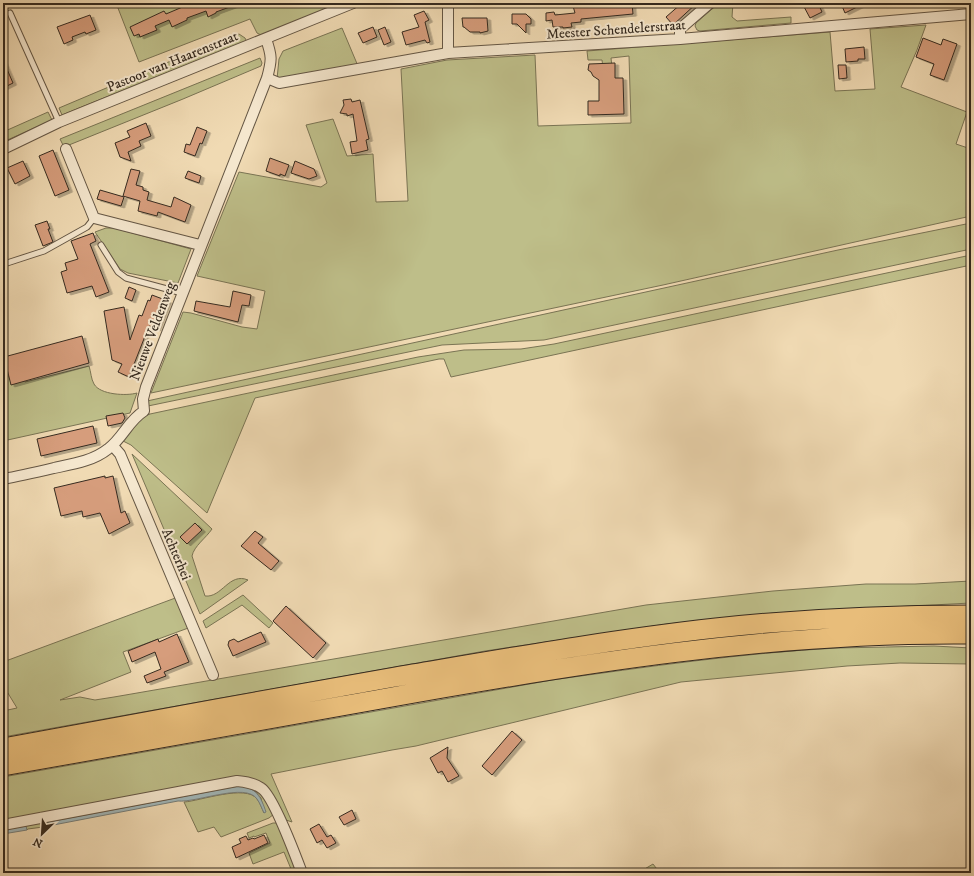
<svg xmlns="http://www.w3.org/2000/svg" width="974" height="876" viewBox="0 0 974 876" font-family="'IM FELL DW Pica',serif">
<defs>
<filter id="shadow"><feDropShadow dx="3.5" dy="2" stdDeviation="0" flood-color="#0004"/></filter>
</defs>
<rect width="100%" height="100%" fill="#f0dab3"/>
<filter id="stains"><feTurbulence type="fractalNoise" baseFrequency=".005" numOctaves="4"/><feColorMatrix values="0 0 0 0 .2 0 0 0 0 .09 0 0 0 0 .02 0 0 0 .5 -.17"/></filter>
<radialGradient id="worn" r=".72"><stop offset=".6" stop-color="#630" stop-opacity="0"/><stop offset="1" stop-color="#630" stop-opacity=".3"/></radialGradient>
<!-- green -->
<path fill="#bebe89" stroke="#7a7454" d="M116,3H278L280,6L288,3H339V4L263,36L257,33L250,19L139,62Z
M719,3H733L732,17L737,21L791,17V23L700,31L697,30L695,26L696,23Z
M926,25L917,50L901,87L967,112L956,144L971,149V216L663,285L151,393L183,312L191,313L242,327L257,329L265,291L197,276L239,172L321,187L327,183L306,125L333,119L347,156L373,154L376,202L408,201L401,69L447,60L535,55L538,126L631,123L629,56L611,58L612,67L603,68L602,60H588L587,51L830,32L835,91L875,89L870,29Z
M342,28L358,66L277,79L279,59L283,51Z
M239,34L245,38L247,42L143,82L62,115L59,108L156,67Z
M260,58L262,63L261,66L183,99L64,147L60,139Z
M48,112L52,120L3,142V132Z
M971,223V249L544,340L442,345L148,406L147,401L838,250Z
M106,228H114L191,249L178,283L128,273L120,269L95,232Z
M971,255V265L451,377L444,359H439L255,398L207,513L131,445L123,441C130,430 137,418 150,414L418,357L464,350L521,349L554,344Z
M3,364L8,377L20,373L25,382L89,366C91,372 91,379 94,384C100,395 127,396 137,393L130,413L3,441Z
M132,454L212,529C206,538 194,546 192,556L205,596C222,598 229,572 248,580L200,614Z
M971,581V603L774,613L667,624L485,651L3,737V711L17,708L3,685V662L178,597L191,627L123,652L131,672L60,700L80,697L95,700L114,697L646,605L773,591L866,584H915Z
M243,595L273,623L269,628L242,605L206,628L203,621Z
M934,646L971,648V664L900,663L847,666L681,682L416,746L392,750L271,774L292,822L283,819L253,780L3,822V777L552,680C646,667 742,653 837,648C869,647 902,647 934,646Z
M242,784L260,791L274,814L269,818L221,837L214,827L198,832L184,802C200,801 246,784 257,799C260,802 262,809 264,813L261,798L254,790L231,787L182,797L43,823L42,826L43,827L28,829L27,830L26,826L3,830V828Z
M273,823H278L300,873H295L293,869H291L284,852L253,864L249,853L270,843L266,833L254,837V836L249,838L247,833Z
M653,864L660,873H638Z"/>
<!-- water -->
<path fill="#a1b7b9" stroke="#767f7b" d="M239,786C256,787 261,797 266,812L264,813C262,809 260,803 257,799C246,782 196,803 178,801L43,827L42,826L43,823Z
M26,826L27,830L3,834V830Z"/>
<!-- building -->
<path fill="#d69d7c" stroke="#352a1f" filter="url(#shadow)" d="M192,3H204L205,5L211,3L238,4L216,12V13L208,17L206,11L187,18V20L172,27L169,20L155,26L157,30L140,37L139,34L134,36L130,27L164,11L166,14Z
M581,3H596V6L615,4V3H632L633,14L581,19V22L571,23L572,27L563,28V27H553L552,20L546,21V13L554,12L555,15L575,13L573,6H582Z
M682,3H697L673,25L666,17Z
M802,3H818L822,12L810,18Z
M847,3H865L845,13L842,6Z
M424,11L429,20L425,22L430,42L427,43L425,40L406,45L402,32L419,27L414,15Z
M512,14H526L531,19V24H526V33L517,24H512Z
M90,15L96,30L86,34L85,32L72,37L73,40L64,44L57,27Z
M462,18H487L488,31L480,33V32H470L464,27H463Z
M373,27L377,37L363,43L358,33Z
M385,27L391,42L384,45L378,30Z
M923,38L941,45L943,39L957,44L944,80L930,75L934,64L916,57Z
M864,47L865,59H858V61L846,62L845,49Z
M3,60L13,83L3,88Z
M615,63V78H623L624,114L588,115V101H599V80L593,76L591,72L588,70L589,64Z
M838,65H846L847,78L839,79Z
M351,99L352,102L360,100L369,139L366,140L368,150L352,154L350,142L357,141L353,114L347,116V114L340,113L344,105L343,100Z
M146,123L151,136L139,141L141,146L128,152L131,161L120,157L115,143L130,137L127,131Z
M197,127L207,131L202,144L200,143L195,156L184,152L186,144L190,145Z
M53,150L69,190L55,196L39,156Z
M270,158L289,165L285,176L280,174V176L266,171Z
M23,161L30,176L15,184L7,168Z
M295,161L314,169L317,176L309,179L291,173Z
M131,169L140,171L136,185L143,187V190L149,192L147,200L171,207L174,197L191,205L185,222L158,212L157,216L138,211L140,201L123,196Z
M188,171L201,176L199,183L185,178Z
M100,190L124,197L121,206L97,199Z
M47,221L50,229H48L53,242L43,246L35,225Z
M93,233L96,241L90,244L109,292L96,297L92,286L67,293L61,272L67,270L65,263L78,259L71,241Z
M129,287L136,290L132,301L125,298Z
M233,291L251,295L249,306L242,305L238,322L194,311L196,301L230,307Z
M152,295L168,301L157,329L149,326L129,377L118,372L122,364L112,360L104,311L124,307L130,340L139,315L142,316L148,300L150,301Z
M82,336L89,363L11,385L4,357Z
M123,413L125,418L122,423L108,426L106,416Z
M93,426L97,443L41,456L37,439Z
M105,476V478L113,476L121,513L125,511L130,523L109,534L100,513L83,517L82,511L61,516L54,488Z
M195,523L202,530L187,544L180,537Z
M255,531L263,537L258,543L279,561L271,570L241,546Z
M286,606L326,643L313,658L273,621Z
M261,632L266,642L233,656L228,645L229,641L234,639L238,642Z
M177,634L189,662L164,672L166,676L147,683L144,676L161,669L155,652L132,662L128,651L158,639L159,642Z
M512,731L522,740L492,775L482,766Z
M448,747L447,758L459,776L448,782L442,771L438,773L430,758Z
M352,810L356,819L344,825L339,817Z
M319,824L327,837L331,835L336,843L327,848L322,840L317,843L310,829Z
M264,835L268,843L236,858L232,847L241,843L239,839L246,836L248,840L253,838L254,839Z"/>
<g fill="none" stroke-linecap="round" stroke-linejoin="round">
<defs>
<path id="service" d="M10,13L59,122
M101,245L118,272L126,278L182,293
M4,264L44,251L87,227L94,218"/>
<path id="minor" d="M680,39V29L710,3
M448,53V3
M267,78L279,83L448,53L680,39L971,14
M3,149L59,122L353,3
M66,149L94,218L200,245
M113,446L120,454L213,675
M3,479C20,476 37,472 54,468C73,464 93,461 108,449C123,438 128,421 144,411L143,399L146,387L267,78C272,60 272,56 266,39
M3,825L237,781C246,782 254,783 261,788C273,795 296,857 302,873"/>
<path id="motorway" d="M3,748C134,724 264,700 395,677C502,659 608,640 716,628C800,619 886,615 971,615
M3,766C129,743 255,721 381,699C575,664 772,632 971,634"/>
</defs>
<!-- service casing -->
<use href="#service" stroke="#645644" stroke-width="7"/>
<!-- minor casing -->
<use href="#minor" stroke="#645644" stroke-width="12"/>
<!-- motorway casing -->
<use href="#motorway" stroke="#352a1f" stroke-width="21"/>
<!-- service -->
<use href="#service" stroke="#f5e7ce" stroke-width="5"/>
<!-- minor -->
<use href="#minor" stroke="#f5e7ce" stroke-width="10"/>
<!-- motorway -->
<use href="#motorway" stroke="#e8bd7a" stroke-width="19"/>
</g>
<g text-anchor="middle" stroke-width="4" stroke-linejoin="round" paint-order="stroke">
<!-- street labels -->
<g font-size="14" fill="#352a1f" stroke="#f5e7ce">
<text transform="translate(616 29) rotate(-4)" y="5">Meester Schendelerstraat</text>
<text transform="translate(172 61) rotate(-22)" y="5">Pastoor van Haarenstraat</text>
<text transform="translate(152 331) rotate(-69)" y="5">Nieuwe Veldenweg</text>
<text transform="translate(177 554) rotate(67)" y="5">Achterhei</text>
</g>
</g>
<!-- margin -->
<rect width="974" height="876" fill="none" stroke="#f0dab3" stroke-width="16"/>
<rect x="4" y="4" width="966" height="868" fill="none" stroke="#352a1f" stroke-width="2"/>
<rect x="8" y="8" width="958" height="860" fill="none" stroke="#352a1f"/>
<!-- north arrow -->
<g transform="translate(42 834) rotate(205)" stroke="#f5e7ce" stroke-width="3" paint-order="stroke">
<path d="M0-3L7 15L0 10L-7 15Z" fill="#352a1f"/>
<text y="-6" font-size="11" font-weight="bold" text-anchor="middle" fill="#352a1f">N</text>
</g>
<rect width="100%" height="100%" filter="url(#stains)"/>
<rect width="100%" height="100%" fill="url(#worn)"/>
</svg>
